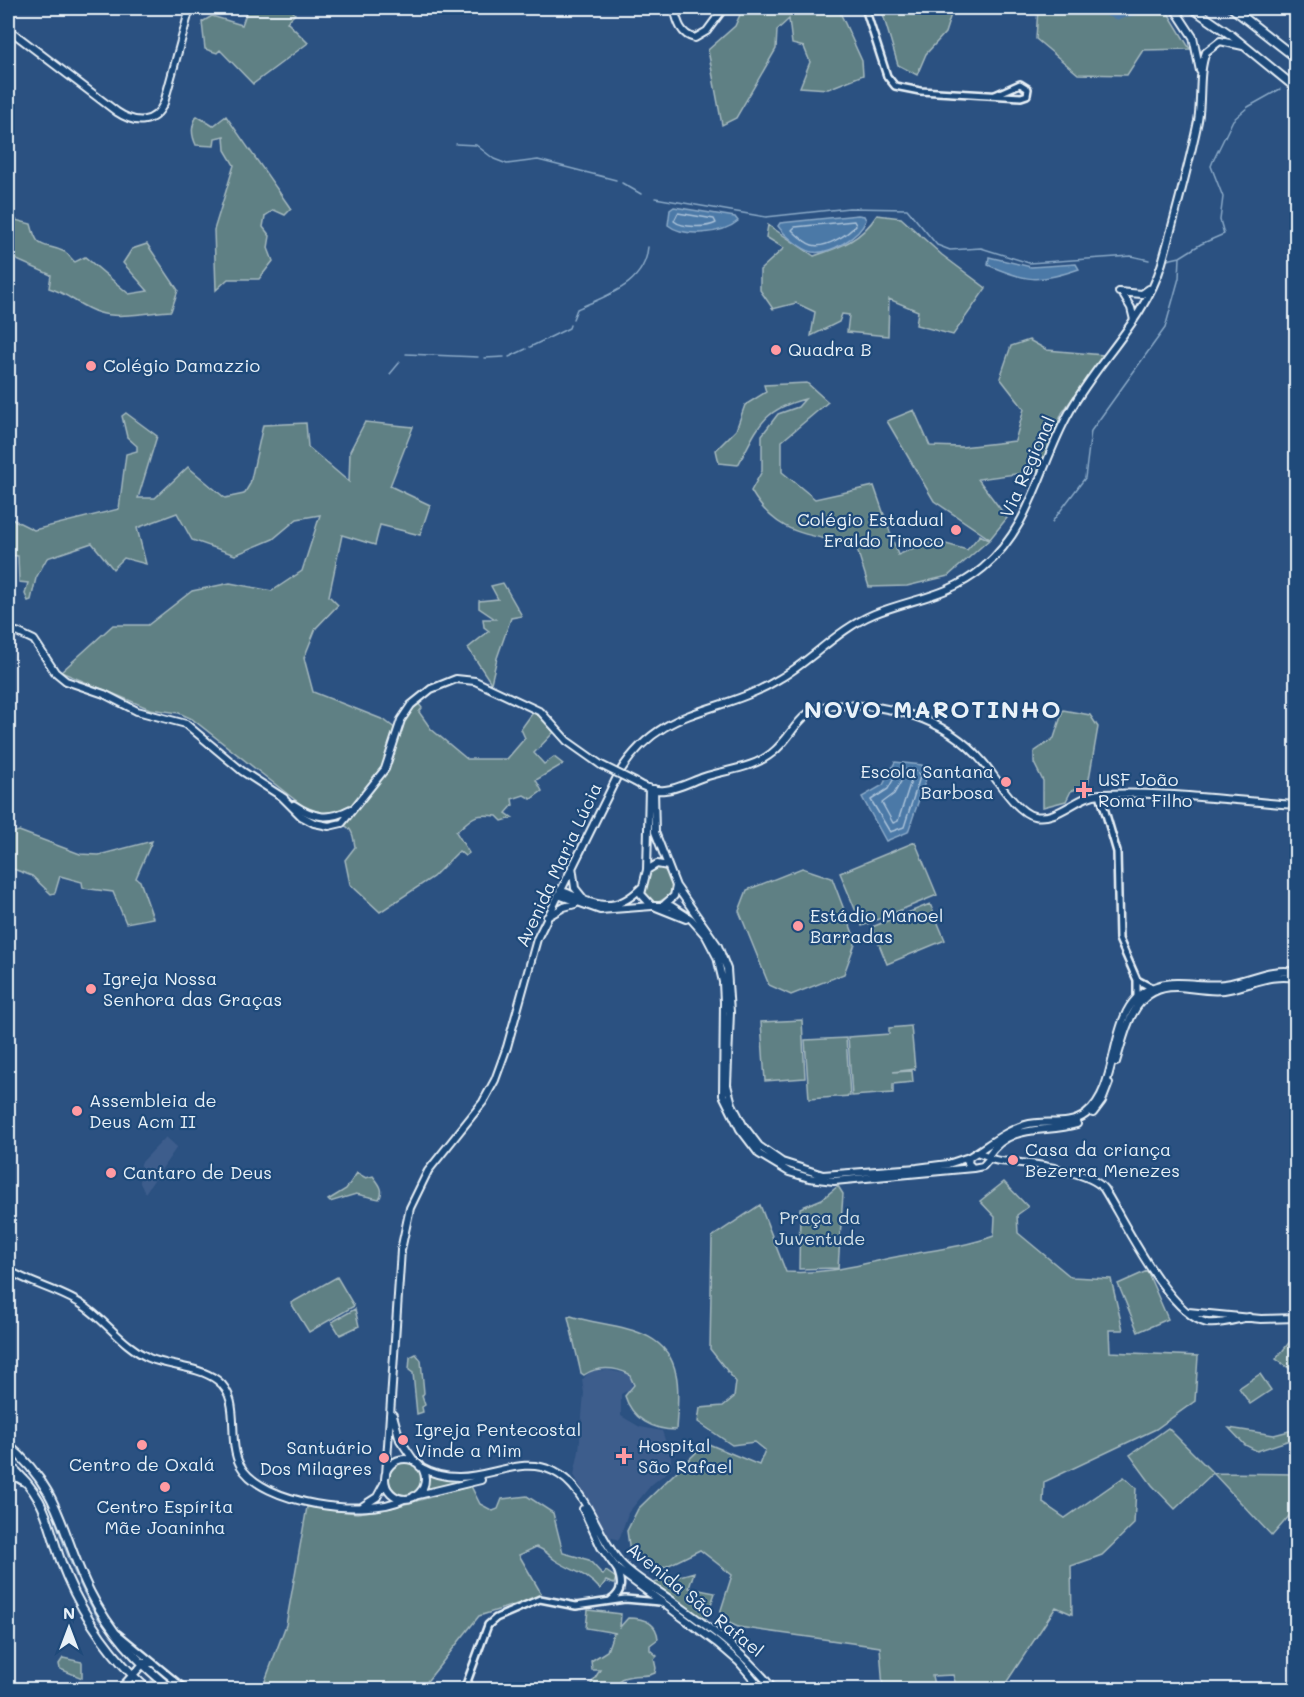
<svg xmlns="http://www.w3.org/2000/svg" width="1304" height="1697" viewBox="0 0 1304 1697" font-family="Mali,sans-serif">
<rect width="100%" height="100%" fill="#2b5181"/>
<filter id="ink" filterUnits="userSpaceOnUse"><feTurbulence type="fractalNoise" baseFrequency=".0167" numOctaves="2"/><feDisplacementMap in="SourceGraphic" scale="12" xChannelSelector="R" yChannelSelector="G"/><feConvolveMatrix kernelMatrix="1 2 1 2 8 2 1 2 1" color-interpolation-filters="sRGB"/></filter>
<g filter="url(#ink)">
<!-- built -->
<path fill="#3e5d8c" d="M166,1137L177,1147L145,1193L140,1183L141,1163Z
M608,1370L628,1374L632,1381L631,1389L621,1394V1416L640,1427L662,1431L671,1458V1469L651,1485L628,1513L619,1540L609,1537L574,1475L579,1451L584,1393L582,1380L591,1371Z"/>
<!-- green -->
<path fill="#5f8084" stroke="#a4b8be" stroke-width="1.5" d="M248,8H290L295,14L287,22L308,43L253,84L220,50L217,53L205,49L202,22L212,16L242,25Z
M743,8H838L862,61L863,75L828,89L800,87L810,62L804,47L792,44L789,19L777,30L776,49L736,118L722,125L708,50L735,26Z
M881,8H953L945,33L926,54L917,75L898,65Z
M1038,8H1165L1190,49L1143,50L1127,75L1078,74L1036,39Z
M197,116L213,126L226,116L291,209L285,215L274,210L265,216L263,227L270,236L268,248L273,261L259,279H228L216,290L214,230L234,165L225,150L224,136L215,138L214,146L196,145C191,134 191,126 197,116Z
M877,215L901,218L942,255L986,288L953,335L916,325L918,311L889,299L888,336L847,332L849,315L842,314L839,322L811,336L815,312L796,303L773,309L760,290V270L784,248L766,237L768,225L814,256C841,247 861,240 877,215Z
M8,218L31,224C38,252 43,242 65,252C68,254 72,260 75,262L85,257L129,294L148,291L123,263L132,249L147,244L178,290L171,311C152,312 118,319 100,313C81,308 68,293 49,288L51,275L8,256Z
M1029,340L1047,350L1103,355L1062,413L1039,471L978,479L1007,518L990,539L934,501L887,421L914,410L930,446L962,447L1015,441L1024,409L1000,378L1011,346Z
M807,383L828,402L782,441V472L815,499L874,486L898,555L932,540L967,550L980,535L989,540L948,576L907,586L869,587L856,546C808,533 778,537 751,491L762,471V435L778,414L798,407L805,399C761,410 758,428 738,465L719,463L716,450L736,430L745,405L766,392L764,385Z
M126,413L157,436L138,498H155L188,467L225,498L244,494L250,484L263,425L306,423L308,447L349,482L350,451L365,422L413,427L390,486L430,505L420,535L380,525L375,545L342,535L329,596L338,605L316,628L304,658L313,692L384,720L396,729L418,703L422,708L419,712L431,729L467,759H507L525,738L521,729L534,711L554,732L534,753L544,764L554,757L563,764L536,780L542,791L531,799L524,795L512,799L513,805L506,813L513,818L502,821L497,816C473,813 473,817 456,832L469,853L465,856L459,851L433,877L380,912L350,884L345,860L355,847C353,835 353,828 341,824L336,814L324,815L308,810L192,719L179,713L150,709L61,672L113,625H148L192,591L230,583L272,591L302,571L320,515L297,519L273,539L235,555L192,540L177,513L137,528L146,564L124,558L113,569L92,543L47,558L36,578L31,600L28,601L25,594L28,583L19,582L18,556L8,555V517L34,530L119,509L126,454L137,451V446L127,437L122,416Z
M503,583L522,616L511,618L497,658L491,683L468,648L489,631L484,627L483,619H495L479,608V601L498,599L491,586Z
M1063,710L1090,715L1098,727L1088,785L1071,791L1066,801L1043,807V781L1034,763V752L1054,738Z
M19,831L80,854L99,855L152,841L136,878L140,881L153,918L126,923L113,892L83,888L82,882L60,876L55,893L51,894L32,876L8,867V834Z
M915,842L937,895L862,926L840,873Z
M656,867L663,868C670,876 674,885 671,895L657,903L649,901L644,895L648,874Z
M802,868L832,878L856,941L844,974L791,995L769,985L739,911L747,890Z
M930,904L945,940L887,964L872,927Z
M802,1020L805,1078L765,1081L761,1022Z
M911,1026L915,1069L893,1072L912,1071L913,1082L893,1084V1093L852,1096L848,1037L889,1034V1028Z
M846,1038L850,1096L809,1099L805,1040Z
M357,1173L366,1178L373,1176C379,1184 385,1190 379,1199L356,1194L330,1202L328,1200L346,1189Z
M1004,1182L1028,1207L1017,1215L1018,1233L1071,1277L1111,1279L1123,1330H1109L1110,1352L1198,1356L1195,1401L1156,1429L1044,1482L1043,1503L1065,1518L1124,1477L1136,1488L1134,1524L1102,1555L1071,1566L1072,1614L1056,1607L1002,1689H957L953,1675L932,1676L935,1689H883L880,1647L738,1627L727,1622L720,1613L732,1575L700,1550L657,1571L630,1552L627,1531L638,1509L706,1443L759,1465L765,1450L755,1442L732,1445L698,1422L700,1408L723,1406L734,1397L736,1382L710,1349L712,1237L760,1205L786,1272C826,1275 861,1264 900,1256C932,1250 963,1247 994,1236L995,1217L980,1201Z
M838,1186L843,1194L838,1268L799,1269L800,1208L822,1199Z
M1147,1271L1168,1319L1138,1332L1118,1284Z
M337,1277L354,1306L309,1332L291,1303Z
M355,1309L359,1326L340,1335L332,1322Z
M571,1316C608,1329 666,1323 676,1374C680,1391 677,1412 676,1430C653,1430 632,1419 625,1396L634,1385L629,1374C615,1367 597,1366 584,1375L581,1373L568,1317Z
M1296,1338V1373L1276,1359L1292,1339Z
M416,1354L421,1360L424,1393L422,1396L425,1405L422,1407L423,1412L417,1414L413,1373L409,1370L410,1357Z
M1260,1374L1271,1390L1250,1404L1239,1388Z
M1168,1428L1213,1473L1296,1474V1508L1272,1536L1213,1473L1175,1509L1152,1485L1130,1455Z
M1229,1428L1274,1435L1293,1430V1439L1257,1451L1245,1445Z
M389 1478a17 17 0 1 1 34 0a17 17 0 1 1-34 0Z
M428,1473L460,1482L424,1491Z
M471,1486L480,1504L493,1511L498,1509L502,1499L527,1496L553,1513L563,1553L589,1560L603,1575L606,1571L616,1578L614,1584L606,1581L600,1589C584,1571 573,1572 555,1560C548,1555 546,1550 536,1547L519,1555L541,1593L536,1598L479,1616L421,1689H262L286,1625L307,1507L357,1513L387,1509Z
M694,1572L689,1588L715,1593L705,1621L654,1583Z
M588,1610L621,1614L620,1627L628,1618C643,1618 657,1622 658,1639L650,1645V1650L657,1656L654,1659L656,1668L655,1673C645,1678 636,1673 621,1679L616,1689H588L600,1670H592L591,1661L607,1651L613,1634L616,1633L586,1628Z
M63,1658L82,1662V1678L60,1669L59,1664Z"/>
<!-- water -->
<path fill="#4b79a7" stroke="#8aa9c7" stroke-width="1.5" d="M674,207L735,217L738,221C723,234 684,238 668,225L670,210Z
M858,215L864,216L866,220C860,237 829,255 812,252C801,249 784,235 778,226L780,223Z
M989,257L1031,267L1076,264L1079,269C1038,283 1027,282 988,265Z
M895,762L922,765L927,776L908,832L886,841L862,797L883,785Z"/>
<g fill="none" stroke-linecap="round" stroke-linejoin="round">
<!-- shore -->
<path stroke="#a9c1d8" stroke-width="1.5" d="M678,213L714,219L716,223C707,228 682,228 674,221Z
M854,221L856,225C849,234 825,249 812,245C805,243 797,235 792,230L795,227Z
M899,769L917,771L920,777L904,827L890,832L871,800L888,789Z
M903,778L909,777L911,781L898,821L893,823L882,803L894,794Z"/>
<!-- stream -->
<path stroke="#8aa9c7" stroke-width="1.5" d="M456,144L476,145L494,159L507,164L538,160L616,180
M622,183L641,194
M655,198L766,217L849,208L907,209L937,245L950,250L981,248L1029,263L1131,256L1149,260
M1167,260L1180,257L1201,244L1224,234L1220,220L1223,197L1211,166L1213,161L1233,120L1248,107L1280,89
M573,319L577,309C607,295 645,285 648,247
M530,347L569,328L570,325
M406,354L478,357
M509,357L526,349
M485,358L504,357
M390,374L400,362
M1052,522L1085,478L1091,431L1165,328L1179,278L1180,257
M8,1455L17,1463
M52,1511C65,1549 78,1587 100,1621
M151,1680L163,1690"/>
<!-- river -->
<path stroke="#4b79a7" stroke-width="7" d="M1101,8L1102,11L1117,16L1145,9"/>
<defs>
<path id="tertiary" d="M865,8L887,76L895,86L920,91L1021,97L1027,95L1028,89L1020,84L995,95
M1100,794L1117,852L1119,939L1137,980V998
M1137,980L1152,988
M8,1473L24,1482
M611,1600C623,1592 622,1582 617,1569
M118,1634L186,1690
M464,1690L488,1625L496,1618L540,1599L576,1606L625,1599L660,1602"/>
<path id="secondary" d="M674,8C677,20 680,35 695,38L707,31L724,8
M1174,8L1193,37L1200,71
M8,29L117,112C135,124 154,125 164,103L190,8
M1119,292L1142,294L1149,289
M1122,293L1131,308L1134,320
M8,632H17L34,640L55,672L66,681L104,694L137,711L186,724L242,771L284,798
M635,782C644,788 655,791 665,790C678,789 692,781 704,777C726,770 754,768 772,753C793,737 799,708 829,706C885,702 945,717 982,761C994,774 1016,813 1034,816C1059,821 1077,795 1101,794C1166,791 1232,801 1296,805
M649,788L647,870L641,894L652,906H671L691,919L706,936L717,957L723,982L724,1002L723,1095L740,1129L759,1154L789,1172L809,1178L834,1181L973,1168
M654,789L655,832L676,886L718,946L727,969L730,1012L727,1085L732,1104L743,1125L759,1146L782,1162L823,1175L917,1168L948,1164L969,1157
M281,796L301,816L314,823L329,826L342,823L385,769L401,720L411,705L431,689L456,679L475,681L541,712L567,741L601,765
M294,805C315,819 330,820 351,809
M572,866L575,888L583,898
M647,870L657,864L668,866
M560,890C592,903 612,917 641,888
M558,895L600,910L652,906
M665,904L674,896L676,886
M656,907L686,919
M547,917L564,907L575,904
M1116,1062C1126,1030 1133,985 1178,987C1193,988 1208,992 1224,990C1250,986 1269,973 1296,978
M1093,1113L1102,1101L1109,1083
M979,1153L988,1156L989,1159L983,1166L973,1168L968,1163L969,1157C986,1147 1005,1131 1025,1125C1045,1119 1068,1128 1086,1114C1125,1083 1103,1002 1157,986C1179,979 1203,987 1225,984C1251,980 1270,967 1296,972
M988,1156C1010,1122 1045,1134 1077,1124
M989,1158C999,1163 1010,1161 1021,1163C1042,1165 1092,1173 1104,1189C1125,1223 1169,1315 1207,1323C1221,1325 1236,1319 1249,1317
M8,1270C31,1284 59,1290 81,1304C106,1320 121,1345 149,1358C170,1367 198,1366 217,1380C243,1399 226,1440 240,1465C261,1505 367,1518 404,1499
M1188,1312L1261,1319L1296,1318
M393,1415L400,1440L415,1462
M385 1479a20 20 0 1 1 40 0a20 20 0 1 1-40 0Z
M420,1467C471,1496 512,1451 553,1471C587,1487 596,1535 620,1562C633,1577 654,1588 671,1600C709,1627 745,1653 774,1690
M386,1475L401,1250L410,1208L428,1171L483,1102L495,1080L507,1047L537,939L619,773C663,703 718,717 779,679C812,660 838,629 874,614C914,598 948,597 983,568C1032,527 1040,463 1070,411C1098,360 1145,320 1162,263C1175,216 1188,169 1198,121C1202,99 1198,73 1206,52L1220,41L1243,46
M414,1496L481,1480
M363,1506L377,1497L385,1482
M583,1509L601,1547L617,1569L717,1643L739,1662L763,1690
M119,1690L144,1663H152"/>
<path id="primary" d="M1192,8L1231,35L1296,88
M1232,8L1296,58
M8,1445C62,1490 61,1535 90,1592C109,1630 139,1664 173,1690
M8,1464C53,1502 46,1529 67,1577C85,1619 114,1659 148,1690"/>
</defs>
<!-- tertiary casing -->
<use href="#tertiary" stroke="#e8f1f8" stroke-width="10"/>
<!-- secondary casing -->
<use href="#secondary" stroke="#e8f1f8" stroke-width="10"/>
<!-- primary casing -->
<use href="#primary" stroke="#e8f1f8" stroke-width="11"/>
<!-- tertiary -->
<use href="#tertiary" stroke="#1f4a7a" stroke-width="5"/>
<!-- secondary -->
<use href="#secondary" stroke="#1f4a7a" stroke-width="6"/>
<!-- primary -->
<use href="#primary" stroke="#1f4a7a" stroke-width="7"/>
<defs>
<path id="secondary-bridge" d="M601,765L635,782"/>
</defs>
<!-- secondary-bridge casing -->
<use href="#secondary-bridge" stroke="#e8f1f8" stroke-width="10" stroke-linecap="butt"/>
<!-- secondary-bridge -->
<use href="#secondary-bridge" stroke="#1f4a7a" stroke-width="6"/>
</g>
</g>
<!-- markers -->
<g fill="#ff9aa2" stroke="#1f4a7a" stroke-width="2">
<circle cx="776" cy="350" r="6"/>
<circle cx="91" cy="366" r="6"/>
<circle cx="956" cy="530" r="6"/>
<circle cx="1006" cy="782" r="6"/>
<path d="M1081 781h6v6h6v6h-6v6h-6v-6h-6v-6h6z"/>
<circle cx="798" cy="926" r="6"/>
<circle cx="91" cy="989" r="6"/>
<circle cx="77" cy="1111" r="6"/>
<circle cx="1013" cy="1160" r="6"/>
<circle cx="111" cy="1173" r="6"/>
<circle cx="403" cy="1440" r="6"/>
<circle cx="142" cy="1445" r="6"/>
<path d="M621 1447h6v6h6v6h-6v6h-6v-6h-6v-6h6z"/>
<circle cx="384" cy="1458" r="6"/>
<circle cx="165" cy="1487" r="6"/>
</g>
<g text-anchor="middle" stroke-width="4.5" stroke-linejoin="round" paint-order="stroke">
<!-- poi labels -->
<g font-size="18" fill="#e8f1f8" stroke="#1f4a7a" text-anchor="start">
<text x="788" y="356">Quadra B</text>
<text x="103" y="372">Colégio Damazzio</text>
<text x="944" y="526" text-anchor="end">Colégio Estadual<tspan x="944" dy="21">Eraldo Tinoco</tspan></text>
<text x="994" y="778" text-anchor="end">Escola Santana<tspan x="994" dy="21">Barbosa</tspan></text>
<text x="1098" y="786">USF João<tspan x="1098" dy="21">Roma Filho</tspan></text>
<text x="810" y="922">Estádio Manoel<tspan x="810" dy="21">Barradas</tspan></text>
<text x="103" y="985">Igreja Nossa<tspan x="103" dy="21">Senhora das Graças</tspan></text>
<text x="89" y="1107">Assembleia de<tspan x="89" dy="21">Deus Acm II</tspan></text>
<text x="1025" y="1156">Casa da criança<tspan x="1025" dy="21">Bezerra Menezes</tspan></text>
<text x="123" y="1179">Cantaro de Deus</text>
<text x="415" y="1436">Igreja Pentecostal<tspan x="415" dy="21">Vinde a Mim</tspan></text>
<text x="638" y="1452">Hospital<tspan x="638" dy="21">São Rafael</tspan></text>
<text x="372" y="1454" text-anchor="end">Santuário<tspan x="372" dy="21">Dos Milagres</tspan></text>
<text x="142" y="1471" text-anchor="middle">Centro de Oxalá</text>
<text x="165" y="1513" text-anchor="middle">Centro Espírita<tspan x="165" dy="21">Mãe Joaninha</tspan></text>
</g>
<!-- street labels -->
<g font-size="18" fill="#e8f1f8" stroke="#1f4a7a">
<text transform="translate(1028 467) rotate(-66)" y="6">Via Regional</text>
<text transform="translate(559 865) rotate(-65)" y="6">Avenida Maria Lúcia</text>
<text transform="translate(695 1600) rotate(39)" y="6">Avenida São Rafael</text>
</g>
<!-- park labels -->
<g font-size="18" fill="#d3e0e7" stroke="#1f4a7a">
<text x="820" y="1224">Praça da<tspan x="820" dy="21">Juventude</tspan></text>
</g>
<!-- district labels -->
<g font-size="24" font-weight="bold" letter-spacing="1.5" fill="#e8f1f8" stroke="#1f4a7a">
<text x="933" y="718">NOVO MAROTINHO</text>
</g>
</g>
<!-- margin -->
<rect width="1304" height="1697" fill="none" stroke="#1f4a7a" stroke-width="30"/>
<rect x="15" y="15" width="1274" height="1667" fill="none" stroke="#e8f1f8" stroke-width="2" filter="url(#ink)"/>
<!-- north arrow -->
<g transform="translate(69 1628)" stroke="#1f4a7a" stroke-width="4.5" paint-order="stroke">
<path d="M0-4.5L10 22L0 15L-10 22Z" fill="#e8f1f8"/>
<text y="-9" font-size="16" font-weight="bold" text-anchor="middle" fill="#e8f1f8">N</text>
</g>
</svg>
